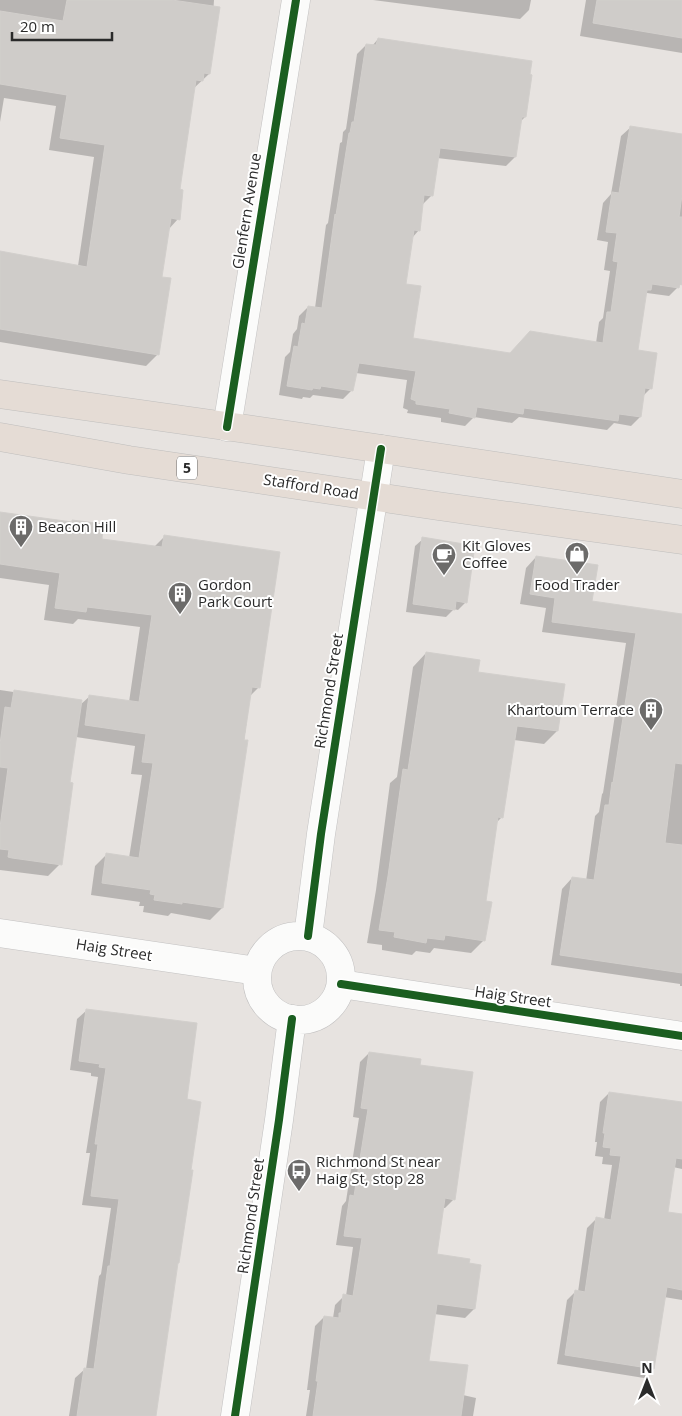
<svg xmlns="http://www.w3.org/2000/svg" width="682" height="1416" viewBox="0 0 682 1416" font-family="'Open Sans',sans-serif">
<rect width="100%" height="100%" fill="#e7e3e0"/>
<!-- shadow -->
<path fill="#0003" d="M0,0H214L209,74L193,89L178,190V219L168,230L161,278L158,354L146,366L0,342V253L78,266L94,157L49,150L56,106L4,98L0,122Z
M373,0H531L529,10L520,19Z
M586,0H682V53L580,36Z
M378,39L525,117L520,122L515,157L506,166L437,158L432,195L422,205L419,230L412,238L405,285L412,339L510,354L596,343L599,322L603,318L610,271L604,270L608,242L597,240L603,203L611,194L621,136L631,127L682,135V276L681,284L669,296L647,293L645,295L637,351L651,388L643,396L640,417L631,426L614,423L607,430L519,417L512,423L474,417L465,426L441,422V418L407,413L408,410L403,408L407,380L356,373L352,390L343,399L313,395L310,398L303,397L302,399L279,395L285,357L290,352L293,334L297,329L299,316L308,307L315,308L326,225L328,223L340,143L342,142L343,132L346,129L357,54L366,45L372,46Z
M0,513L101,540L154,547L164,537L259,687L250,696L222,908L210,920L171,913L168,916L143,912L144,906H139L140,902L91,895L95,866L107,854L129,858L142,775L131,774L135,746L76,737L69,783L60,864L48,876L0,870V690L81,702L80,705L90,696L129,702L140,627L78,619L73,624L44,620L49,585L0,578Z
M423,539L466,602L458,610L454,609L446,617L406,612L415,546Z
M536,557L591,602L682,615V986H680V984L551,965L562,889L572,878L586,881L595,816L599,812L602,794L603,793L626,643L542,632L546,608L520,604L526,568Z
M426,653L476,673L557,731L544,744L514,740L502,817L496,823L485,902L484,940L471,953L434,948L430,953L416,951L412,955L382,950V945L367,943L376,890L390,783L397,777L413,667Z
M87,1010L185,1100L154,1416H69L75,1378L85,1369H86L99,1276L101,1274L111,1208L82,1205L90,1153H86L98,1077L91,1076V1073L70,1070L77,1019Z
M369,1053L419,1066L454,1199L445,1208H442L436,1255L468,1265L480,1266L474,1309L465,1318L434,1314L427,1362L463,1395L476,1398L473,1416H306L310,1390H307L315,1326L324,1317L333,1318L335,1305L344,1296H346L353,1247L336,1245L342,1206L346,1201L359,1118L353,1117L360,1062Z
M609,1093L682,1103V1169L673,1167L666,1213L682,1215V1300L664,1297L653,1369L644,1378L557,1364L567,1300L576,1291L578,1292L587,1228L596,1219L604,1220L612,1165L602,1164L603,1157L595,1156L597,1142H595L600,1102Z"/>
<!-- building -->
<path fill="#cfccc9" stroke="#d2cfcc" d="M67,0H172L220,7L210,74L204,73L203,81L196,80L180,189L183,190L180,220L171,218L162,277L171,278L159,355L0,329V251L87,267L105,145L60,138L67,95L0,84V11L63,21Z
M597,0H682V38L593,23Z
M378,38L532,61L530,74L532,75L526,117H522L516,157L440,148L433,196L424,195L420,231L414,230L406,284L421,286L413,338L510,353L530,331L603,343L607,312H611L618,262L613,261L617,233L606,232L612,192L619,193L630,126L682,134V195L679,217H682V285L680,284L679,288L652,284L651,290H647L638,350L657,353L652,389L645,388L641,417L619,414L618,421L524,408L523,414L477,407L475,418L449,413L450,409L416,404V401L411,399L416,371L359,363L353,391L321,386L320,389L313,388L312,390L287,386L294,346L298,347L302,323L305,324L308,306L322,308L335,214L336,215L349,133H350L352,122H354L366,44L376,45Z
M0,512L72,522V520L103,524L102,539L162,547L164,535L280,552L260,688L252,687L244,740H248L223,908L182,902V904L154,900L155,895L150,894L151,890L102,883L106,853L139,858L153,763L142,762L146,734L85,725L89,695L139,702L152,615L87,607L86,612L55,608L60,573L0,564Z
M422,537L464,544L463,551L474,552L467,603L456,601L455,610L413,604Z
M536,556L598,565L592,601L682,614V764L675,763L665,843L682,845V973L560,955L572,877L594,880L605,805H609L612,782L613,783L636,633L552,622L555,598L530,594Z
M426,652L480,660L478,672L565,684L558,731L517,726L503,818L498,817L486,901L492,902L485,941L445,935L444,940L427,938L426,943L394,937L395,932L379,930L388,876L403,769L408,770Z
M14,690L82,700L70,782L73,783L62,865L12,858L8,857L9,850L0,849V827L8,768L0,767V744L5,707L11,708Z
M86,1009L197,1023L187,1099L201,1102L191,1170H193L179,1263H178L156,1416H77L84,1368L94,1369L108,1266H110L119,1199L91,1196L98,1144H95L106,1068L99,1067L100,1064L79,1061Z
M369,1052L421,1059L420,1065L473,1072L455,1200L445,1198L437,1254L470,1259L469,1263L481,1265L475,1309L437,1304L429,1361L468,1365L461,1416H313L318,1381H316L324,1316L339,1318V1313H341L343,1294L353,1296L362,1238L344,1236L350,1195L354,1196L368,1109L361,1108Z
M609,1092L682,1102V1159L676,1158L668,1212L682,1214V1290L667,1287L654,1369L565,1355L575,1290L585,1292L596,1217L611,1220L621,1156L610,1155L611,1148L603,1147L605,1133H603Z"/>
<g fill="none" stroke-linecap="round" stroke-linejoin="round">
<defs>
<path id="minor" d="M227,427L296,0
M0,933L257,971
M341,984L682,1036"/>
<path id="tertiary" d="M308,936L321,834L381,449
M257 978a42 42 0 1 1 84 0a42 42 0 1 1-84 0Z
M235,1416L279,1120L292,1019"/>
<path id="trunk" d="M0,394L295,436L682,494
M0,437L129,460L438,506L682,540"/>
</defs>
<!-- minor casing -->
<use href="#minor" stroke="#c2c1c1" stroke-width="29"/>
<!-- tertiary casing -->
<use href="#tertiary" stroke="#c2c1c1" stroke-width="29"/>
<!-- trunk casing -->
<use href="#trunk" stroke="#bfbebd" stroke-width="29"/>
<!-- minor -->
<use href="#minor" stroke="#fbfbfa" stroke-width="28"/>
<!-- tertiary -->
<use href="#tertiary" stroke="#fbfbfa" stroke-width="28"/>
<!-- trunk -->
<use href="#trunk" stroke="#e5dcd5" stroke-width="28"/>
<defs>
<path id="cycleway" d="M227,427L296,0
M308,936L321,834L381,449
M341,984L682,1036
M235,1416L279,1120L292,1019"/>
</defs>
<!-- cycleway casing -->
<use href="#cycleway" stroke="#fff" stroke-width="11"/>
<!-- cycleway -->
<use href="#cycleway" stroke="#1b5e20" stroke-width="8"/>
</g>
<!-- icons -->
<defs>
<symbol id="building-pin" viewBox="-11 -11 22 30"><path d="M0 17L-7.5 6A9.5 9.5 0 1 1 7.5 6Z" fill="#6c6b6a" stroke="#fff"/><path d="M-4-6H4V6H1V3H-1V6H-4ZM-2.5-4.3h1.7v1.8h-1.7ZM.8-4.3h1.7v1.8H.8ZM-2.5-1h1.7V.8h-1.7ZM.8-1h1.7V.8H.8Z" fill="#fff"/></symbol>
<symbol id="shop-pin" viewBox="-11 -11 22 30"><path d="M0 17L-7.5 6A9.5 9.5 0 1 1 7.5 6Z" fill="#6c6b6a" stroke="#fff"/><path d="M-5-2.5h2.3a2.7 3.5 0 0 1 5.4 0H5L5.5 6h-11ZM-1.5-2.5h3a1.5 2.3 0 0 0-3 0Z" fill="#fff"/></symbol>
<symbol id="cafe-pin" viewBox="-11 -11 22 30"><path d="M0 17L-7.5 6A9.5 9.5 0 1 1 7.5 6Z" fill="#6c6b6a" stroke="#fff"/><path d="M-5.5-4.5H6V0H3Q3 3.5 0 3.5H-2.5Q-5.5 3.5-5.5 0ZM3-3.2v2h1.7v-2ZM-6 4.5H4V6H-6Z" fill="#fff"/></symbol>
<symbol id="bus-pin" viewBox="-11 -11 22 30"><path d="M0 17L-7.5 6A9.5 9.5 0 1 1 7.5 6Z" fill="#6c6b6a" stroke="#fff"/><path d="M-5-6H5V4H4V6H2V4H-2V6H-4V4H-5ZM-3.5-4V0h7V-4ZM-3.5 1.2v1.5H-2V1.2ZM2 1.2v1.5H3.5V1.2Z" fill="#fff"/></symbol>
</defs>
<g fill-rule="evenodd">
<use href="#building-pin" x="7" y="513" width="28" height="38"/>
<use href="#shop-pin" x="563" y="540" width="28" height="38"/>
<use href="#cafe-pin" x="430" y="541" width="28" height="38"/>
<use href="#building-pin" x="166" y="580" width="28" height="38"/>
<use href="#building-pin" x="637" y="696" width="28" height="38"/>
<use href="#bus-pin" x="285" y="1157" width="28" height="38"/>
</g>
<g text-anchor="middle" stroke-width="4" stroke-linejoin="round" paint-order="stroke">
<!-- shield labels -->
<rect fill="#fff" stroke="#6a6a6a" stroke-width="1" x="177" y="456.5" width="20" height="23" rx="4"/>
<g font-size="14" font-weight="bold" fill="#2a2a2a">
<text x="187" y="473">5</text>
</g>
<!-- street labels -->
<g font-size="15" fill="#2a2a2a" stroke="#fff">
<text transform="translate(247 211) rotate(-81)" y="5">Glenfern Avenue</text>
<text transform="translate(311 487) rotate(9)" y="5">Stafford Road</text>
<text transform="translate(329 691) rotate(-81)" y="5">Richmond Street</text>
<text transform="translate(114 950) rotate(9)" y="5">Haig Street</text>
<text transform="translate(513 997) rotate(8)" y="5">Haig Street</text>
<text transform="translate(251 1216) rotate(-82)" y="5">Richmond Street</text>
</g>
<!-- poi labels -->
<g font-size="15" fill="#2a2a2a" stroke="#fff" text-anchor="start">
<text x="38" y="532">Beacon Hill</text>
<text x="462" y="551">Kit Gloves<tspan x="462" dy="17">Coffee</tspan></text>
<text x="198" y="590">Gordon<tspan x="198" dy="17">Park Court</tspan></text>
<text x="577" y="590" text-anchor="middle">Food Trader</text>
<text x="634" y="715" text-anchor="end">Khartoum Terrace</text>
<text x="316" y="1167">Richmond St near<tspan x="316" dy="17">Haig St, stop 28</tspan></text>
</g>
</g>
<!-- north arrow -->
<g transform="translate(647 1381)" stroke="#ffffff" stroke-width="4" paint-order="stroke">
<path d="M0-4L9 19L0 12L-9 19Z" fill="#2a2a2a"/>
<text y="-8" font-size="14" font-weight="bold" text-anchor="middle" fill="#2a2a2a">N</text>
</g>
<!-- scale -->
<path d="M12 32v8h100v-8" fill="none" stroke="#2a2a2a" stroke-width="2.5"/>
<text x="20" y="32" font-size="15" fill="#2a2a2a" stroke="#ffffff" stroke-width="4" paint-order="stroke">20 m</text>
</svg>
